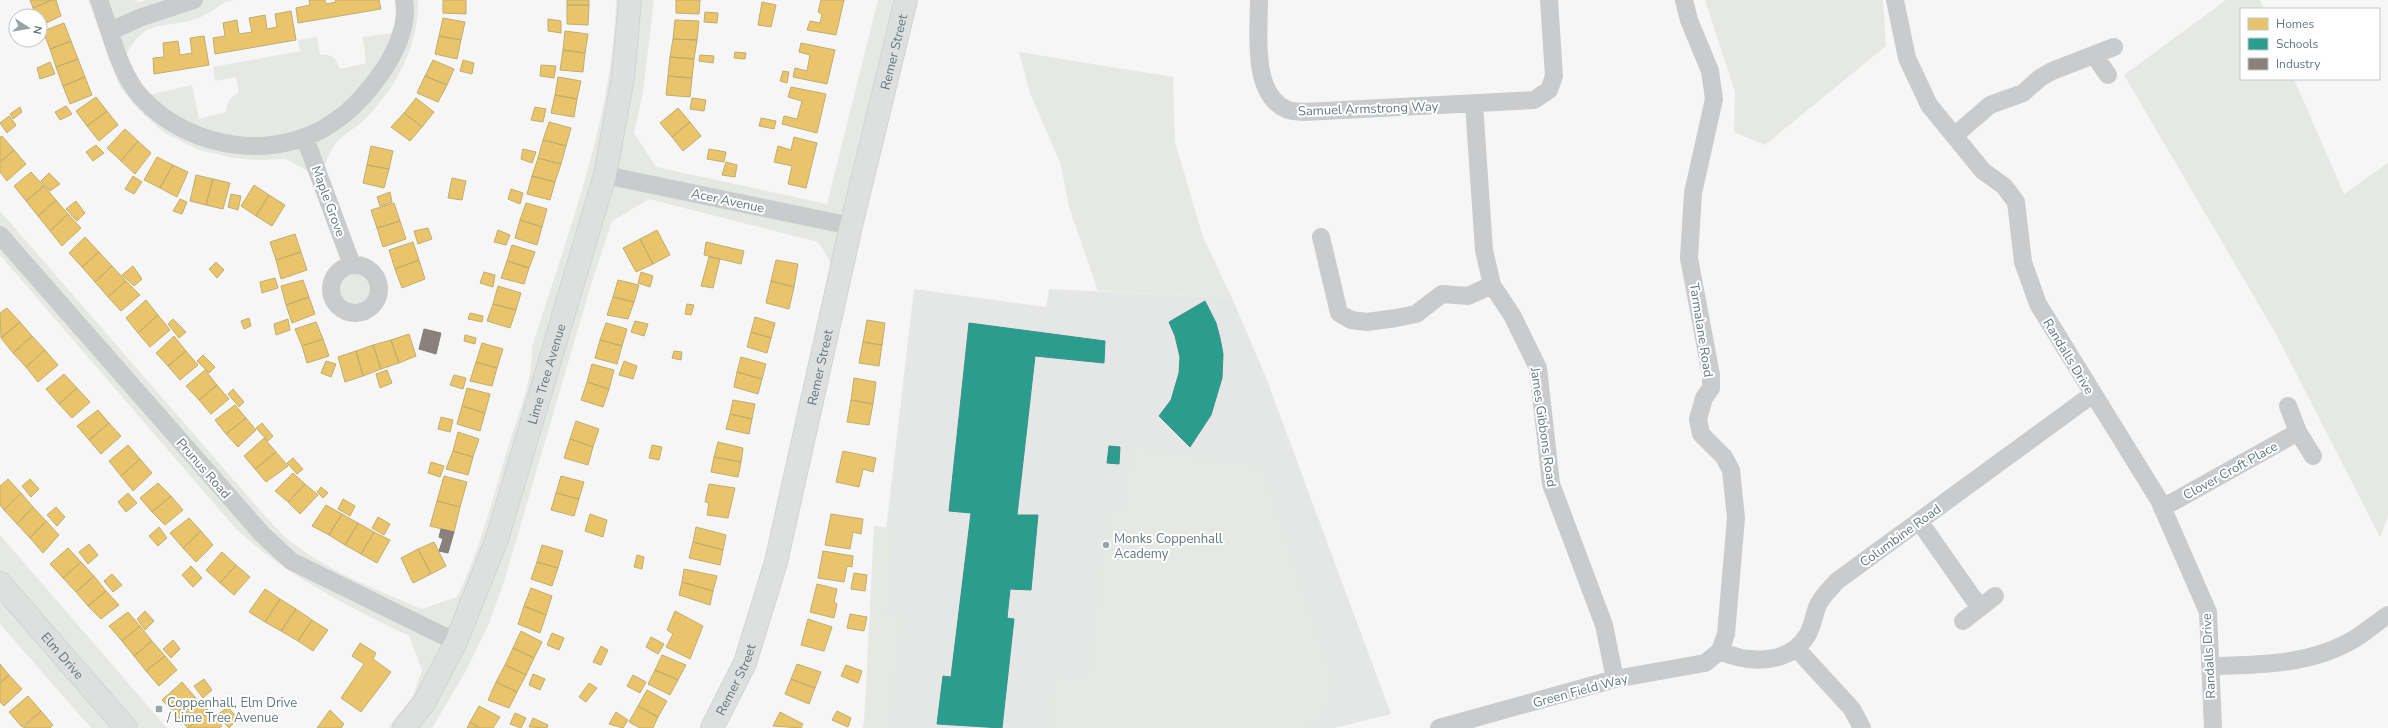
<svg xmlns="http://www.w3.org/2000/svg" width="2388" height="728" viewBox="0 0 2388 728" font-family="'Nunito Sans',sans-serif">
<rect width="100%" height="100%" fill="#f6f6f6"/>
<!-- built -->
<path fill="#e5e7e6" d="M914,289L1046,307L1049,289L1232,298L1265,375L1391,714L1335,728H863Z"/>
<!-- green -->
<path fill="#e6e8e3" d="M88,0H133L139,2L146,0H235C223,1 215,10 205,15C163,34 144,11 122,65L141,97L192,85L199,119L226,112C227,102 230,98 239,92L236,77L215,81L213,67L300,51L298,40L317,37L320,55C332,54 335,57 340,69L366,63L363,37L401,32L404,0H418C419,44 398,85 367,117C358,127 344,134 337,142C328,152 325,166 320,178L286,159L256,160L233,158L199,150L163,132L138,109L120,87Z
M616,0H654L643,92L634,133L656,167L827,204L878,0H906L832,265L818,242L649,199L612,221L590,288L504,582L489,623L466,671L432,728H388L413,696L422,670L409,636C344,604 290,578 236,529L0,255V211L265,516C274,525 282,535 291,542C330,572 377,590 422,609L457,597C480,549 493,498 508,447C518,415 533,380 532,347C567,235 613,119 616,0Z
M1705,0H1883L1886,46L1765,145L1734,132L1735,92Z
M2226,0H2260L2264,9H2241V79H2294L2344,194L2388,163V516L2380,537L2276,334L2124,75Z
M1019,52L1173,77L1175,142L1203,237L1232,298L1098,291L1069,207L1061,165L1030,93Z
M332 289a23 23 0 1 1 46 0a23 23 0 1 1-46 0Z
M1132,448L1261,467L1334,683L1320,722L1298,728H1049L1055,676L1088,679L1108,512L1123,514Z
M874,526L894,528L886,614L901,616L889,728H864Z
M0,535L167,728H91L0,624Z"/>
<!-- homes -->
<path fill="#e9c46a" stroke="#c1ad70" d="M30,0H52L33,8Z
M52,0H56L61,16L40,26V16H35L33,8Z
M309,0H325L326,4L336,2L335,0H379L381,9L298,23L296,8L310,5Z
M443,0H466V14L443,13Z
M567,0H589V5H567Z
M676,0H700L699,14L676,13Z
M821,0H844L836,35L807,30L810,21L820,23L822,14L818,12Z
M762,2L776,5L771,27L758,25Z
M567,5H589L588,25L567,24Z
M291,11L296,40L215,54L213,38L225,36L223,23L237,20L239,34L252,32L249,18L265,15L267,29L277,27L275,14Z
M705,12L718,13L717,23L704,22Z
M443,18L465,22L461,40L439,36Z
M548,19L561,21V33L548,31Z
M675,20L699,21L697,40L673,39Z
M64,23L71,41L50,49L43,31Z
M565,31L588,34L585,53L563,50Z
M204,36L209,65L154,74L153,58L164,57L163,43L178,41L180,55L192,53L190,38Z
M439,36L461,40L457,59L435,54Z
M673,39L697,40L694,59L670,57Z
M71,41L78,59L56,67L50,49Z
M801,43L835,50L827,84L793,77L795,68L807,71L810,55L799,52Z
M563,50L585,53L583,72L560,70Z
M735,52L746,53L745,59L734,58Z
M700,55L714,56L713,63L699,61Z
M670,57L694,59L692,78L668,76Z
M78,59L85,77L63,86L56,67Z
M433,60L454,69L447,85L425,76Z
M463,60L474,63L472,74L460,71Z
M50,62L55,74L40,79L37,68Z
M541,65L556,66L554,78L540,76Z
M783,71L789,72L787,83L780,81Z
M425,76L447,85L438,102L417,93Z
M668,76L692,78L690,97L666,95Z
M85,77L92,95L70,104L63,86Z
M558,77L581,81L577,99L555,95Z
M791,87L826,94L817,133L782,124L784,116L797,119L802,101L788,97Z
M555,95L577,99L574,117L551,113Z
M96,97L107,111L87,126L76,111Z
M416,98L434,112L422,127L404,113Z
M692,98L706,100L704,111L690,109Z
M66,106L72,114L60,120L55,112Z
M20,107L22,112L13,119L10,114Z
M535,107L546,109L543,122L531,120Z
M678,108L690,122L672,137L660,123Z
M107,111L118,125L99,141L87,126Z
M404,113L422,127L410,141L391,127Z
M9,116L16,125L7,133L0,123Z
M761,118L776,121L774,129L759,126Z
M549,122L571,128L566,146L543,140Z
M690,122L701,136L683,151L672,137Z
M125,129L138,141L121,161L107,148Z
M2,136L14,150L0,162V137Z
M794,137L817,143L806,188L788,184L792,166L774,162L778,146L791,150Z
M543,140L566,146L561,164L538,158Z
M138,141L151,153L135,174L121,161Z
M96,145L104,153L93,161L86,152Z
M371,146L393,151L389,169L367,165Z
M523,149L536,152L532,163L521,159Z
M709,149L726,152L724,162L707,159Z
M14,150L26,164L7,181L0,172V162Z
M157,157L173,165L160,188L144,180Z
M538,158L561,164L555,182L532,176Z
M726,162L737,165L735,177L722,175Z
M173,165L188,172L177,197L160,188Z
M367,165L389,169L384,188L363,183Z
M31,172L44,186L26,201L14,186Z
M49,173L60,184L50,191L41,181Z
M196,175L213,179L206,205L190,201Z
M133,176L142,182L134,194L125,189Z
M532,176L555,182L550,200L527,194Z
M452,178L466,181L462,200L448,198Z
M213,179L230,183L223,209L206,205Z
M254,185L269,195L256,216L241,206Z
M44,186L56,200L38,216L26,201Z
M511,189L523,193L520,204L508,199Z
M390,192L392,202L380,206L377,197Z
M231,194L241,196L238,210L228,207Z
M269,195L285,205L272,226L256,216Z
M180,199L187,202L182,214L173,211Z
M56,200L68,214L50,231L38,216Z
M76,201L85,213L77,221L66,209Z
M394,203L400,221L377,228L371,210Z
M526,203L547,209L542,227L520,220Z
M68,214L81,228L62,246L50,231Z
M520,220L542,227L537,245L515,238Z
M400,221L406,239L383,247L377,228Z
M428,228L432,239L418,244L414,231Z
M498,230L510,235L506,245L494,242Z
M657,230L670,255L653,264L640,239Z
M295,234L301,252L276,260L270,242Z
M85,237L99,252L82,267L69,253Z
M640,239L653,264L636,272L623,248Z
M413,242L419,260L395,269L389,250Z
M706,242L744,251L741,264L704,255Z
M512,245L535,252L529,268L507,261Z
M99,252L112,266L95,282L82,267Z
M301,252L307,270L281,279L276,260Z
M709,257L720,259L713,288L701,286Z
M419,260L425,279L402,288L395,269Z
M776,260L798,264L794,287L771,281Z
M507,261L529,268L524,284L501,278Z
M216,262L224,270L217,278L209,269Z
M112,266L126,281L108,297L95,282Z
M133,266L142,279L134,286L122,275Z
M484,272L495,275L493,287L480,283Z
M641,272L653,276L650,287L638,283Z
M275,278L278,288L262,293L260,282Z
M303,280L309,297L286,305L281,286Z
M618,280L639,285L634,302L613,297Z
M126,281L140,295L121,311L108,297Z
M771,281L794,287L789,309L766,303Z
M498,286L521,293L516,310L493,304Z
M309,297L315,314L292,323L286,305Z
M613,297L634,302L628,319L607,315Z
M146,300L158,315L138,333L126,318Z
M493,304L516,310L510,328L487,321Z
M687,304L694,305L691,315L685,314Z
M7,308L20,322L1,338L0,313Z
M470,313L483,316L482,322L468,319Z
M158,315L170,330L150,347L138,333Z
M755,317L775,323L771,338L751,332Z
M249,318L251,326L244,329L241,321Z
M173,319L186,332L179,338L168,324Z
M288,319L290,330L276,335L274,324Z
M867,320L885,323L882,345L863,342Z
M635,321L648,324L644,336L631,332Z
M20,322L32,336L13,353L1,338Z
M316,322L323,339L302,346L295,329Z
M606,323L627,329L622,346L600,340Z
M751,332L771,338L767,353L747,347Z
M409,334L416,356L399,363L391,340Z
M465,335L476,338L475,344L464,341Z
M32,336L45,350L26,367L13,353Z
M174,336L186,351L168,366L156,353Z
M323,339L329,356L307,363L302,346Z
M391,340L399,363L381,369L373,345Z
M600,340L622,346L617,364L595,358Z
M863,342L882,345L879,366L859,363Z
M482,343L503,349L497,368L476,362Z
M373,345L381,369L363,376L356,351Z
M45,350L58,365L38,382L26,367Z
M186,351L198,365L180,380L168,366Z
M356,351L363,376L345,382L338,357Z
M674,351L682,352L681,360L672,358Z
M203,355L215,367L209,373L197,361Z
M741,357L766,364L762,379L737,372Z
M326,361L336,364L331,377L321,373Z
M624,361L637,366L633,379L619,375Z
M476,362L497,368L492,386L470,381Z
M592,364L614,370L609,389L587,382Z
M205,370L217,385L199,400L186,386Z
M387,370L392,383L380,388L376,374Z
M737,372L762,379L758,394L734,387Z
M64,374L77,388L59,404L46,389Z
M454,375L466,378L463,389L450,385Z
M854,378L876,382L873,404L851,400Z
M587,382L609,389L603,407L581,400Z
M217,385L229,399L211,414L199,400Z
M77,388L90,402L72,418L59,404Z
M467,388L490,394L485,413L462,406Z
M233,389L244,402L239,407L228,394Z
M733,400L755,404L752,419L730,414Z
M851,400L873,404L869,425L847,422Z
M235,405L246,418L226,434L215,420Z
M462,406L485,413L480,431L457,424Z
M98,410L109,423L89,440L77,426Z
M730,414L752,419L749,434L726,429Z
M441,417L453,420L450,432L438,429Z
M246,418L256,430L238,447L226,434Z
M576,421L599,429L593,447L570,439Z
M109,423L121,436L101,454L89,440Z
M262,423L273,436L268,441L256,428Z
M458,432L479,439L473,457L453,451Z
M264,438L276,452L255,469L244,456Z
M570,439L593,447L588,465L564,458Z
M718,442L743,448L741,462L714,457Z
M128,445L140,459L121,476L109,461Z
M652,445L662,447L659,460L649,458Z
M453,451L473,457L468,475L446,469Z
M843,451L876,458L873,472L863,469L859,487L836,482Z
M276,452L288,466L266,482L255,469Z
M714,457L741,462L738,477L711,472Z
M293,458L303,469L297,474L287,463Z
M140,459L152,473L133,491L121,476Z
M431,462L444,466L440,477L428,473Z
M293,473L305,484L288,502L275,491Z
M444,476L467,482L460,507L437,501Z
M561,476L584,482L579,499L556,493Z
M8,479L21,493L4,510L0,505V486Z
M30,479L39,489L31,497L22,486Z
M158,483L171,496L152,512L140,498Z
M305,484L318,495L300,514L288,502Z
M709,484L735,488L728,518L707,515L709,503L705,502Z
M321,487L328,493L323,498L317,492Z
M21,493L33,507L17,524L4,510Z
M128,493L137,503L126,512L118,502Z
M556,493L579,499L574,516L551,510Z
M171,496L183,510L165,525L152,512Z
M343,499L355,506L350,516L338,509Z
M437,501L460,507L454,532L430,526Z
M326,505L342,514L329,535L312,526Z
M33,507L46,521L30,538L17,524Z
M56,507L65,517L57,526L47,515Z
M342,514L358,523L345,545L329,535Z
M590,514L607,520L603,537L585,531Z
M831,514L863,519L861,534L853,532L850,549L825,545Z
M378,517L390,524L384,535L372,528Z
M189,518L201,531L183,548L170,533Z
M46,521L59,535L43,553L30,538Z
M358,523L374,532L361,554L345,545Z
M159,527L167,538L158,546L149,536Z
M696,527L726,535L723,550L693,542Z
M201,531L213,545L196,562L183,548Z
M374,532L390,540L377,563L361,554Z
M434,542L446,566L431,574L418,549Z
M693,542L723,550L720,565L689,558Z
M89,544L98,555L88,564L79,552Z
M542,545L563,551L558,568L537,562Z
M68,548L81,562L63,578L50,564Z
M418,549L431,574L413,583L401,558Z
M823,551L853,556L852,567L847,566L844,582L818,578Z
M222,552L236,565L220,583L206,570Z
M637,555L644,557L642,569L634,567Z
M81,562L94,576L76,592L63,578Z
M537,562L558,568L552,586L531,579Z
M236,565L250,577L234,595L220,583Z
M191,566L202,578L193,587L182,575Z
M684,569L717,576L713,591L682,582Z
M854,573L867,575L865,591L851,589Z
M112,574L122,585L113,592L104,581Z
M94,576L106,591L88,606L76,592Z
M682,582L713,591L710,605L679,595Z
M817,584L837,589L834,602L837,604L834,618L810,612Z
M531,588L552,596L546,615L524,606Z
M265,589L280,599L265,622L249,612Z
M106,591L119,605L101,619L88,606Z
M280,599L296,609L281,631L265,622Z
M524,606L546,615L540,633L518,624Z
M296,609L312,620L298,641L281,631Z
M145,611L154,621L145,630L137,619Z
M675,611L703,626L690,659L666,647L673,634L667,630Z
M128,612L140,626L122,641L109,626Z
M850,614L867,617L864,631L847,628Z
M808,619L832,627L824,651L801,645Z
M312,620L328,630L313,651L298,641Z
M140,626L152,641L134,656L122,641Z
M521,631L542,642L534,658L513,648Z
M552,633L564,638L559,650L547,645Z
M651,637L664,644L658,654L646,647Z
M173,640L180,649L171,658L163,649Z
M152,641L165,656L146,671L134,656Z
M360,643L376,653L373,659L391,672L361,712L341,698L364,664L352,656Z
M601,646L608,650L601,665L593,662Z
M513,648L534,658L526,675L505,665Z
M662,655L686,665L678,680L655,670Z
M165,656L177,670L159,686L146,671Z
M0,664L9,675L0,683Z
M797,664L821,672L815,688L791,679Z
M505,665L526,675L517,692L496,682Z
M846,665L862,671L858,683L841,676Z
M655,670L678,680L670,695L648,684Z
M533,674L545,679L540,690L529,685Z
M9,675L22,689L4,706L0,702V683Z
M633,675L646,682L640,693L627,686Z
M204,679L212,690L203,698L194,686Z
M791,679L815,688L809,704L785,694Z
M182,682L195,697L175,714L162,700Z
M496,682L517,692L509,708L488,700Z
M589,683L597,688L586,702L579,697Z
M647,690L667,701L658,717L638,706Z
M28,696L41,711L22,727L9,712Z
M195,697L209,711L188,728L175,714Z
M479,706L500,717L493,728H480L470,722Z
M638,706L658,717L653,728H640L629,722Z
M228,707L238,719L229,728L217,715Z
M330,710L344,724L341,728H317Z
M41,711L53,725L50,728H23Z
M209,711L222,726L219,728H188Z
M837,711L851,718L848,727L832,720Z
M616,712L628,720L623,728L609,724Z
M780,712L803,724L801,728L773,726Z
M515,713L526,718L521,728L510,724Z
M533,718L548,725L547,728L529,727Z
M470,722L480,728H467Z"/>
<!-- schools -->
<path fill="#2a9d8f" stroke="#3b928a" d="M1205,301L1216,323L1220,338L1223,354L1222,378L1211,415L1190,447L1159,416L1171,400L1179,373L1180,357L1175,336L1169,322Z
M969,323L1105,341L1104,363L1035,356L1017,515H1038L1031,590L1010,589L1007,618L1014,619L1002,728L937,724L943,676L951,677L971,513L949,511Z
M1109,446L1120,447L1119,464L1107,463Z"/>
<!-- industry -->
<path fill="#8a817c" stroke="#7e7e7d" d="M424,329L441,333L436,354L419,349Z
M441,529L454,532L448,553L439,551L443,539L439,537Z"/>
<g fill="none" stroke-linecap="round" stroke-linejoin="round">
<defs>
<g id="secondary">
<path id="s1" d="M0,583L126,728"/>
<path id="s2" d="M404,728L424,703L456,642L497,539L605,175L623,77L630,0"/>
<path id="s3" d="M712,728L745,663L776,562L851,226L906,0"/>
</g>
</defs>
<!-- secondary casing -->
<use href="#secondary" stroke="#d2d3d4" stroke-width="24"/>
<!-- street -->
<path stroke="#c9cbcc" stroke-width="18" d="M99,0C111,32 118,71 141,97C191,152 283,164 342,116C356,106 367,92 377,79C393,58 409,27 404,0
M1259,0C1259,32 1251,93 1286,109C1291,112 1299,111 1304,112L1534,100L1549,90L1554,76L1549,0
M1684,0L1689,20L1710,71L1714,99L1693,193L1689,258L1711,375V388L1704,398L1698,419L1701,434L1724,457L1731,470L1736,518L1726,634L1720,651
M1895,0L1907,58L1929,105L1983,171L2004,186L2016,202L2023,262L2038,304L2159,500L2208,612L2213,728
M111,31L139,18L194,0
M2094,55L2108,75
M1474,104L1484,250L1492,285L1512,315L1538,368L1551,484L1604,625L1615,679
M1954,136L1990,105L2023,93L2040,78L2052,71L2114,47
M305,138L352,265
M605,175L851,226
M0,235L262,534L291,561L456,642
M1321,237L1339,313L1351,320L1367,322L1396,318L1416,314L1442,294L1468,296L1492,285
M331 289a24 24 0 1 1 48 0a24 24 0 1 1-48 0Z
M2288,406L2298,432L2313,456
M2162,508L2298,432
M1919,521L1980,608
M1963,621L1995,596
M1796,648L1852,709L1862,728
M1720,651C1749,664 1790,665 1808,634C1813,625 1814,614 1818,605C1822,596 1831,588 1837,581L2093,394
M2210,666C2260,665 2312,665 2356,638C2367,631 2377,622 2388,615
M1439,728L1615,679L1705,663L1720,651"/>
<!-- secondary -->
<use href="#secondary" stroke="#dedfdf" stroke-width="22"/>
</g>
<!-- markers -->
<g fill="#96a3a9" stroke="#fff" stroke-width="1.5">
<circle cx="1106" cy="545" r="4"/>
<rect x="155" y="705" width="8" height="8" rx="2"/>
</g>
<g text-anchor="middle" stroke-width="4" stroke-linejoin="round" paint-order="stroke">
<!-- street labels -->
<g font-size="13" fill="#63777f" stroke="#fff">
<text dy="5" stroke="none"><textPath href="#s3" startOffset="702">Remer Street</textPath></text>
<text transform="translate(1368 108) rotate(-2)" y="5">Samuel Armstrong Way</text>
<text transform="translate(728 200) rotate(12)" y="5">Acer Avenue</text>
<text transform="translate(329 201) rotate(70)" y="5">Maple Grove</text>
<text transform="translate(1702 330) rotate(81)" y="5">Tarmalane Road</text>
<text transform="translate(2069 356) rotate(59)" y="5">Randalls Drive</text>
<text dy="5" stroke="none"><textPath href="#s3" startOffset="378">Remer Street</textPath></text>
<text dy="5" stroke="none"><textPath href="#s2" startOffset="384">Lime Tree Avenue</textPath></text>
<text transform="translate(1544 427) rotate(82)" y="5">James Gibbons Road</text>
<text transform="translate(204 468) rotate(49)" y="5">Prunus Road</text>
<text transform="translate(2230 470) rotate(-29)" y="5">Clover Croft Place</text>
<text transform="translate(1900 535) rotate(-36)" y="5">Columbine Road</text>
<text dy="5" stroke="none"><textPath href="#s1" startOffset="96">Elm Drive</textPath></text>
<text transform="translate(2208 656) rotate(-93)" y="5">Randalls Drive</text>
<text dy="5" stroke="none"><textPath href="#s3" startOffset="54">Remer Street</textPath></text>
<text transform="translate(1580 690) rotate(-15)" y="5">Green Field Way</text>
</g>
<!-- poi labels -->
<g font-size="13" fill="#63777f" stroke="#fff" text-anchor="start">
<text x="1114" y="543">Monks Coppenhall<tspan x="1114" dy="15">Academy</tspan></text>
<text x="167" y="707">Coppenhall, Elm Drive<tspan x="167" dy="15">/ Lime Tree Avenue</tspan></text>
</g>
</g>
<!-- legend -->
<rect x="2240" y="8" width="140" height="72" fill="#ffffff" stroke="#c1c9cc"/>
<rect x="2248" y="18" width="20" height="12" fill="#e9c46a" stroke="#c1c9cc"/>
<text x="2276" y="28" font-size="12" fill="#63777f">Homes</text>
<rect x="2248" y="38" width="20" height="12" fill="#2a9d8f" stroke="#c1c9cc"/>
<text x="2276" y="48" font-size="12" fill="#63777f">Schools</text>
<rect x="2248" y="58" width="20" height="12" fill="#8a817c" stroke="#c1c9cc"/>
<text x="2276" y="68" font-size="12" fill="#63777f">Industry</text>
<!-- north arrow -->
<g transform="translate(28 28) rotate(102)"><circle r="19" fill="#ffffff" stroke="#c1c9cc"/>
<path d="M0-3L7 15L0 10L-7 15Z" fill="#96a3a9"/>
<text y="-6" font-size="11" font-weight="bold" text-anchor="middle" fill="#63777f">N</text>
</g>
</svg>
